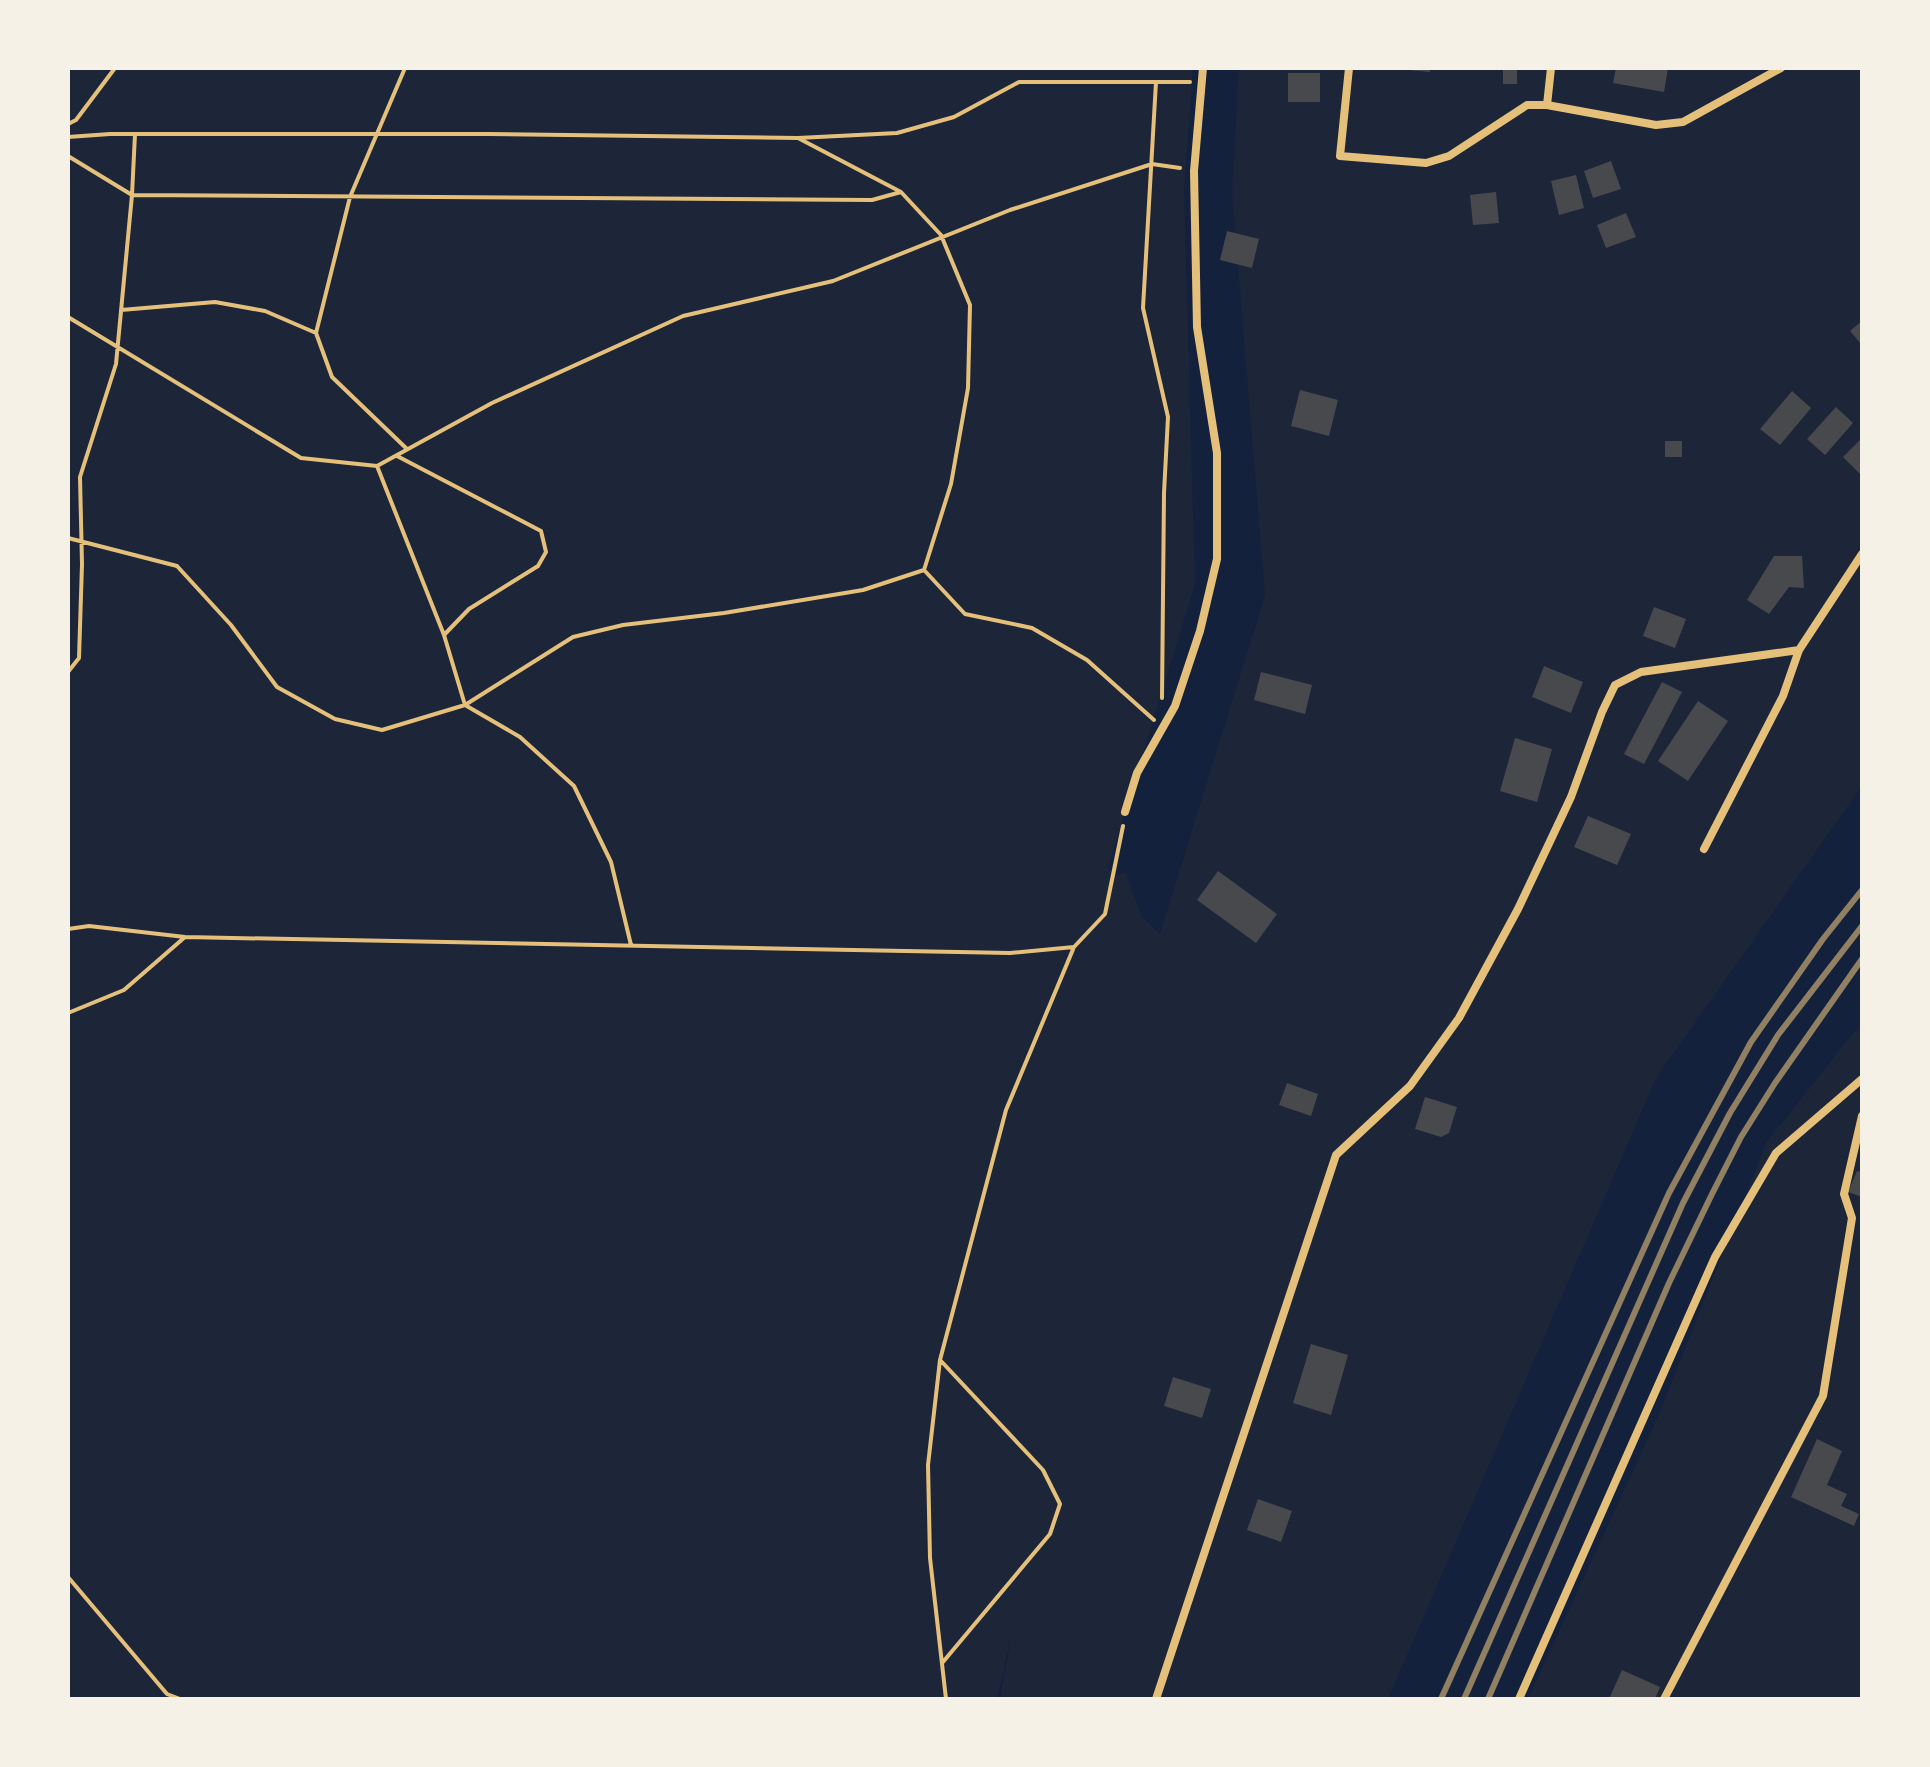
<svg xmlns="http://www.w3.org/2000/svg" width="1930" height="1767" viewBox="0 0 1930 1767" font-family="'Fira Sans Condensed',sans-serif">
<rect width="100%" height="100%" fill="#14213d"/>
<!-- green -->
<path fill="#1d2539" d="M68,68H1193L1184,191L1195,584L1108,868L1118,875L1125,872L1142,917L1160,934L1265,595L1232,193L1239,68H1862V786L1656,1078L1388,1699H1000L1012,1632L997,1699H68Z
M1862,1022V1699H1528L1658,1417L1766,1143Z"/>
<!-- building -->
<path fill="#48494c" d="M1408,68H1430V72L1408,70Z
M1503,68H1517V84H1503Z
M1616,68H1668L1664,92L1613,83Z
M1288,73H1320V102H1288Z
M1611,161L1621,189L1593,198L1584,171Z
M1576,175L1584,208L1559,215L1551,181Z
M1496,192L1499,223L1473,225L1470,195Z
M1626,213L1636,237L1606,248L1597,225Z
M1227,231L1259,239L1252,268L1220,260Z
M1862,321V345L1850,331Z
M1300,390L1338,400L1329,436L1291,426Z
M1792,391L1811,408L1780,445L1760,429Z
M1836,407L1853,423L1825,455L1807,439Z
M1862,438V476L1843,457Z
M1665,441H1682V457H1665Z
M1774,556H1802L1804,588L1789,587L1769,614L1747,600Z
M1654,607L1686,619L1675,648L1643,636Z
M1544,666L1583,682L1571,713L1532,697Z
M1261,672L1312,685L1305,714L1254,700Z
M1662,682L1682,692L1644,764L1624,754Z
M1698,701L1728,721L1688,781L1658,761Z
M1515,738L1552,749L1537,802L1500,791Z
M1588,816L1631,834L1617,865L1574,847Z
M1218,871L1277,914L1256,943L1197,900Z
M1287,1083L1318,1094L1311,1116L1279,1105Z
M1425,1097L1457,1107L1449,1133L1441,1137L1415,1129Z
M1857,1171L1862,1172V1197L1848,1192Z
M1311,1344L1348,1355L1331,1415L1293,1403Z
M1173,1377L1211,1389L1202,1418L1164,1406Z
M1817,1439L1842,1451L1827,1485L1847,1494L1841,1506L1859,1514L1854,1526L1791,1497Z
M1258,1499L1292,1511L1281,1542L1247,1530Z
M1622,1670L1660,1687L1655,1699H1609Z"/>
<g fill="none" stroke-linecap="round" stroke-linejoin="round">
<!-- path -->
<path stroke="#e5c07b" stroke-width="4" d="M405,68L350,197L316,333L332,377L407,449
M1156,82L1143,308L1168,417L1164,493L1162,698
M68,124L76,120L115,68
M68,137L110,134H489L798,138L897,133L954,117L1019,82H1190
M798,138L901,192L941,235L970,305L968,388L951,484L924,570
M68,156L132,195L872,200L901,192
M121,310L215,302L265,311L316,333
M68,317L301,458L377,466L492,403L683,316L833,281L1010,210L1152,164L1180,168
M397,456L541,531L546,552L538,566L469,609L444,635
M377,466L444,635L465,705L520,737L574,786L611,862L631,945
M68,538L177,566L231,625L277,687L335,719L382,730L465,705L573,637L623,625L724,613L863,590L924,570
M924,570L965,614L1032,628L1087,660L1154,720
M68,672L79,658L82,564L80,477L116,364L132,195L135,134
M68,929L89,926L185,937L1010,953L1074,947
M68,1013L124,990L185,937
M941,1361L1043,1470L1060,1504L1050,1534L943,1662
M68,1577L167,1694L180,1699
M946,1699L930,1558L928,1465L940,1360L1006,1110L1074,947L1105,914L1123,826"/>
<!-- minor -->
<path stroke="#e5c07b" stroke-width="8" d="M1349,68L1340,156L1426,163L1449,156L1527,105H1547L1656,125L1683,122L1781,68
M1547,105L1551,68
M1125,812L1137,773L1175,706L1200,631L1217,559V453L1197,327L1194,171L1203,68
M1704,849L1783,696L1799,650L1862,554
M1156,1699L1336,1155L1410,1086L1459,1018L1518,909L1571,797L1602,712L1615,685L1641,672L1799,650
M1519,1699L1715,1257L1776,1153L1862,1079
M1664,1699L1823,1396L1852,1218L1844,1194L1862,1116"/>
<!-- rail -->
<path stroke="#918062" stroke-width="6" d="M1441,1699L1669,1193L1751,1042L1823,939L1862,890
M1464,1699L1683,1203L1730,1113L1778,1035L1862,926
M1488,1699L1669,1283L1712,1194L1741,1137L1775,1083L1862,959"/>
</g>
<!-- border -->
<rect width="1930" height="1767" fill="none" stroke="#f6f1e7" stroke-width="140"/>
</svg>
